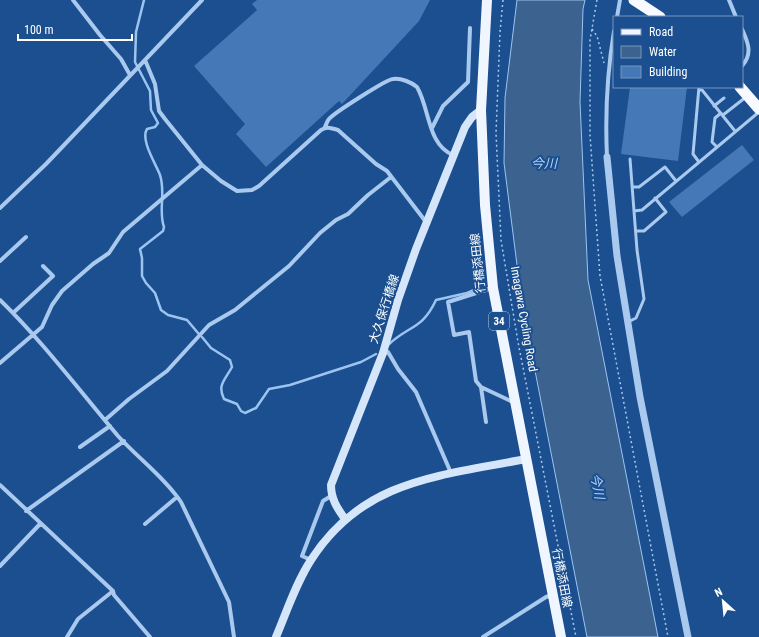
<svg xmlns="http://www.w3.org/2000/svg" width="759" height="637" viewBox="0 0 759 637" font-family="'Roboto Condensed','Noto Sans JP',sans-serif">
<rect width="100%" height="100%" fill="#1b4f8f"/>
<!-- water -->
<path fill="#3c6290" stroke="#9cc4f0" d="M517,0H585L583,9L580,102L588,280L658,637H587L522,304L504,163L505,98Z"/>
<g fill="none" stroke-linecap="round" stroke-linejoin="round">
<!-- stream -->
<path stroke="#9cc4f0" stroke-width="2.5" d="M144,0L136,32L135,62L150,91L151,110L158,123L155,127L147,129C140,140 156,164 160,175C166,193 158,211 164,227L163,231L140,249L142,258V276L146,283L155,293L161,310L168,315L187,320L198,333
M202,337L211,348L230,360L232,367C225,380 217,385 224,399L237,404L241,411L245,413L256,408L269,389L290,385L361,362L376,354
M388,345C409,325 422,330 436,300L467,293L479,288"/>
</g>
<!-- building -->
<path fill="#4478b7" d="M257,0H430L419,21L342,104L339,101L266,167L236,134L245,124L194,66L257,10L252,4Z
M630,87H687L678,161L621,154Z
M742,145L754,160L682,217L669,202Z"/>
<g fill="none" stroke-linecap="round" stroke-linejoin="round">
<!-- path -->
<path stroke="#a9c9ee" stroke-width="1.5" stroke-dasharray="2 3" stroke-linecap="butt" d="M503,0L500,32L496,133L501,240L518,342L576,637
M597,0L590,40V135L600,276L668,637
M592,29L597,36L604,63"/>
<!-- service -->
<path stroke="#a9c9ee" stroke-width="3" d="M699,90H702L735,131
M714,106L724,98
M723,115L746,97
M717,147L712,142L715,118L721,113
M699,162L693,154L699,87
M632,187H639L665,167L676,181
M634,211L642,210L759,112
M636,231H644L666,212L655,198
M628,322L636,318L644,299L637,250L630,159"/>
<!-- minor -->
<path stroke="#a9c9ee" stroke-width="4" d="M73,0L100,35L121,59L130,75
M729,0L736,17
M617,17L620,0
M742,29C748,42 753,54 742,66
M145,60L155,84L159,111L165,119L202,165L221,181L237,191L252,190L259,186L321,130C327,126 331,128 338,130L376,164L387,171L426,222
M325,127C326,125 327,121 329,119C334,113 387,79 393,79C401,78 411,82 417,87C430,109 427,144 453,155
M432,128L443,106L468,82L470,28
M607,157C605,114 607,73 614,31
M0,208L46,164L202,0
M0,261L26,237
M492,288L448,302L454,335L469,332L476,381L481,387L515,403
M0,300C43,342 79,390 118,436C138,458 164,477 181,502L229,602L234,637
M13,313L53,276L43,266
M384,353L388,352L398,369L416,392L451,473
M0,363L42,327L52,305L62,291L93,264L109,253L123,232L202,165
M481,387L486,422
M105,420L129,399L167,371L209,325L235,310L289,266L320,233L336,220L348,214L368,195L391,177
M80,447L110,426
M0,485L113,591L114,595L150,637
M26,511L124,441
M145,524L177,497
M311,560L302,556L323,501L331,496
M0,566L40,524
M67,637L78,619L113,591
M483,637L546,597L552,595"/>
<!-- tertiary -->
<path stroke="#a9c9ee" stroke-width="7" d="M607,157L617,256L640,397L688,637"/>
<!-- secondary -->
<path stroke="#d6e6fa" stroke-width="8" d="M345,519C337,508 331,499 331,485L383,353L398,300L416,249L465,127L472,117L481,110
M276,637C287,611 296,583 311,560C363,479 440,476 526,459"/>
<!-- primary -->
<path stroke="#f0f6ff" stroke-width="10" d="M487,0L481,110L485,205L493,288L561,637"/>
<!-- trunk -->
<path stroke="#f8faff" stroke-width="11" d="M634,0L660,17
M740,87L759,109"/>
</g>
<g text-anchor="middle" stroke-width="4" stroke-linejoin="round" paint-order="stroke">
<!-- shield labels -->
<rect fill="#1b4f8f" stroke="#bbcadd" stroke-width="1" x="489" y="312" width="20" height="18" rx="3"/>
<g font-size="11" font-weight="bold" fill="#fff">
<text x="499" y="325">34</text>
</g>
<!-- street labels -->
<g font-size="12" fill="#fff" stroke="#1b4f8f">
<text transform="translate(478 263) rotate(-96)" y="4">行橋添田線</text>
<text transform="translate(384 309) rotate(-72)" y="4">大久保行橋線</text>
<text transform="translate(524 319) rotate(80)" y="4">Imagawa Cycling Road</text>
<text transform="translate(562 578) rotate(79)" y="4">行橋添田線</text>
</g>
<!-- water labels -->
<g font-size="13" font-style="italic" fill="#b5d3f5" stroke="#1b4f8f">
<text x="544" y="168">今川</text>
<text transform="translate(598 486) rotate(79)" y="5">今川</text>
</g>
</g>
<!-- legend -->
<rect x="613" y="16" width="130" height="72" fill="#1b4f8f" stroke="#7695bc"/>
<rect x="621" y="29" width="20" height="6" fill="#f0f6ff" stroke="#7695bc"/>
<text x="649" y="36" font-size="12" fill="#ffffff">Road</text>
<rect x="621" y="46" width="20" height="12" fill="#3c6290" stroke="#7695bc"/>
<text x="649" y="56" font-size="12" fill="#ffffff">Water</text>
<rect x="621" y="66" width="20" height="12" fill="#4478b7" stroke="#7695bc"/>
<text x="649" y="76" font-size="12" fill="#ffffff">Building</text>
<!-- north arrow -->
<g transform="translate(723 601) rotate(333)" stroke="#1b4f8f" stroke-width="3" paint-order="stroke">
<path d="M0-3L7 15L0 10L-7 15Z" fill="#ffffff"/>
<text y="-6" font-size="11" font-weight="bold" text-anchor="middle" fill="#ffffff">N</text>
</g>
<!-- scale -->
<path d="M18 34v6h114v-6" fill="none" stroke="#ffffff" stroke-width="2"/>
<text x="24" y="34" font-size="12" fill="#ffffff" stroke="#1b4f8f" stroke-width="3" paint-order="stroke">100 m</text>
</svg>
